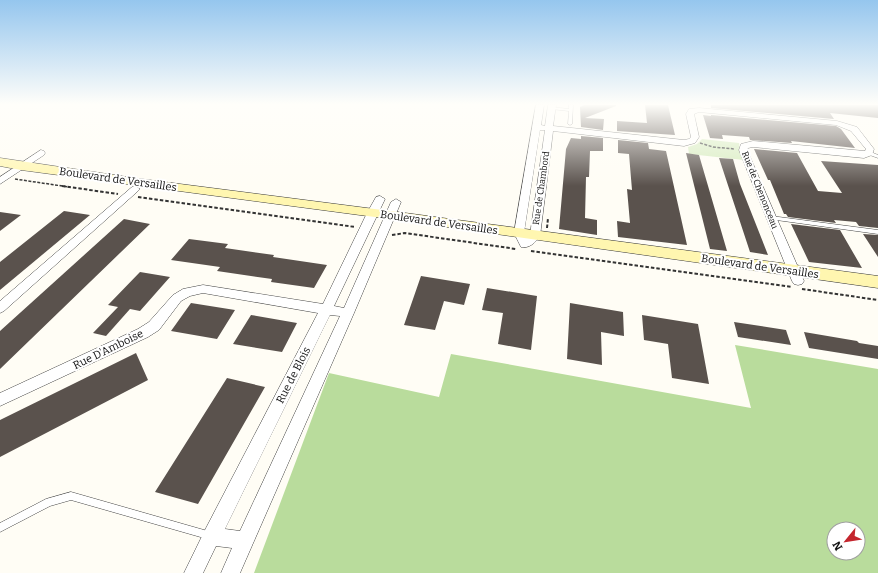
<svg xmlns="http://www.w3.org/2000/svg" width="878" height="573" viewBox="0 0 878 573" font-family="Bitter,serif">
<rect width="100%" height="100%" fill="#fffdf5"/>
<!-- green -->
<path fill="#d5ebbd" d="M702,139L739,143L740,149L744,160L689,154L688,147L697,144Z"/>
<!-- forest -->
<path fill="#b9dc9c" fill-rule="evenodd" d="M735,345L878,369V573H254L329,373L439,397L451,354L751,408ZM834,529H858V553H834Z"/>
<!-- building -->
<path fill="#5a524d" d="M584,105H616V106L585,118L604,119L603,130L581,127L580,107Z
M645,105H668L675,135L617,131V121L647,123Z
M711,105H878V118L830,113L834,119L711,108Z
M703,115L711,116V115L836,126L841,129L855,148L791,141L792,143L750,140L749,137L722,135L723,139L710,138Z
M581,136L603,138V151H590L589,177H586L585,218L597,220V235L559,229L566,149L571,138L581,139Z
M618,140L648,143L649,149L666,151L687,245L618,237L617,221L630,223L627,189L632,190L629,154L618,153Z
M754,149L797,153L818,191L842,193L821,161L878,165V228L859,226L856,222L834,220L836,223L788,217L786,214H784L770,180H768Z
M686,153L699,155L727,251L710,249Z
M719,158L733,159L740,184L768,255L750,252Z
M64,211L90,215L0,290V262Z
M0,212L21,215L0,231Z
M124,219L150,224L0,369V331Z
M791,224L840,230L862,268L809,262Z
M863,234L878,235V257Z
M189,239L228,244L225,248L274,255L273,257L327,265L314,288L271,282L272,279L217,271L220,267L171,260Z
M140,272L170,277L140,311L130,309L106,336L93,333L118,307L108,305Z
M421,276L470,284L464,305L444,301L435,330L404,325Z
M487,288L537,296L531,350L498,344L503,313L482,310Z
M191,303L235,310L217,339L171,331Z
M570,303L623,312L624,336L601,332L602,365L567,359Z
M251,315L297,323L282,352L233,344Z
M642,315L698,324L709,384L672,378L668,344L644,340Z
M734,322L786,330L791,345L738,337Z
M804,332L857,341L859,343L878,346V359L809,348Z
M136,353L148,380L0,457V420Z
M227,378L265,387L198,504L155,492Z"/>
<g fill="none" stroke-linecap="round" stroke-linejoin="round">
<defs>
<path id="lane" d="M569,105H573L572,124L570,125L568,124L569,111L551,109L549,108L551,107L569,109Z
M867,152H871L878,155V158L867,154Z
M771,216L878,230V234L769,219L768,218L769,217Z
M71,492L211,532L214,533L215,536L214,539L211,540L71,500L50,506L0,532V523L46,499Z"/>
<path id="street" d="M536,105H544L541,125L545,126L548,105H556L553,126L684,140L689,139L691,137L686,114L689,109L699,108L837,121L857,127L874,149L872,155L864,158L753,147L748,148L747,150L804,281L802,284L798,285L794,284L792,281L739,150L741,144L753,141L865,151L866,149L851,131L836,125L699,112L694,114L699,137L695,143L684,146L553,131L540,236C536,242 529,249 521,247L514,233ZM540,130H545L530,235L527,237L524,233Z
M41,150L44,151L45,153L44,155L0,184V177Z
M135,186L140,189L138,191L4,311L0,313V301L132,187Z
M380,196L385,199L334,306L344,308L391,202L396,199L401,202L354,313L240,573H221L232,548L216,546L203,573H184L205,530L318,313L203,293L190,296L181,301L159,330L148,337L0,406V393L138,329L149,322L173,295L183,289L203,285L323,304L367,213L376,197ZM330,315L340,316L240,531L225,529Z"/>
<path id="secondary" d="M0,158L141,179L390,211L878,276V288L390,219L21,170L0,166Z"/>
</defs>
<!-- lane casing -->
<use href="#lane" stroke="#444" stroke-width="1"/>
<!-- street casing -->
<use href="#street" stroke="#444" stroke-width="1"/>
<!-- secondary casing -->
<use href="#secondary" stroke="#333" stroke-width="1"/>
<!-- path-far1 -->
<path stroke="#333" stroke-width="1.5" stroke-dasharray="3 1.5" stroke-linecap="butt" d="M700,143L713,147L735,149
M15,179L69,187"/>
<!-- path -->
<path stroke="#333" stroke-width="2" stroke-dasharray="3.5 2" stroke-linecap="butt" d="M62,186L118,194
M138,197L355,227
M547,228L548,218
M392,235L405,233L516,249
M531,251L792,287
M802,289L878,300"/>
<!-- lane -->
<use href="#lane" fill="#fff" fill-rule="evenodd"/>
<!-- street -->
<use href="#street" fill="#fff" fill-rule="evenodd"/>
<!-- secondary -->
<use href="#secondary" fill="#fff6b0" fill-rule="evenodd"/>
</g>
<!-- sky -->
<linearGradient id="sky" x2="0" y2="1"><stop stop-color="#95c6ee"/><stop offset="0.56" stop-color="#fffefa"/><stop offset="1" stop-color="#fffefa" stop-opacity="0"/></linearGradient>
<rect width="878" height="186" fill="url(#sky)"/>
<g text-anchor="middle" stroke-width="4" stroke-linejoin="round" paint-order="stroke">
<!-- far-street labels -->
<g font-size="9" fill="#111" stroke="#fff">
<text transform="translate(541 188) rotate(-82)" y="3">Rue de Chambord</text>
<text transform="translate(760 190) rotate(68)" y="3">Rue de Chenonceau</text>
</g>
<!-- street labels -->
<g font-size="11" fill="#111" stroke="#fff">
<text transform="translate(118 179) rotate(8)" y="4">Boulevard de Versailles</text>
<text transform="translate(439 222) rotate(8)" y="4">Boulevard de Versailles</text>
<text transform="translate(760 266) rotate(8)" y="4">Boulevard de Versailles</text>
<text transform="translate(108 349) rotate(-26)" y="4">Rue D'Amboise</text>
<text transform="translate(293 375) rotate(-63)" y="4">Rue de Blois</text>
</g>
</g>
<!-- north arrow -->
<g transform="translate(846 541) rotate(240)"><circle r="19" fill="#ffffff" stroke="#a0a0a0"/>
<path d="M0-3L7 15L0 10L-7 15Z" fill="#c4262e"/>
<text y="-6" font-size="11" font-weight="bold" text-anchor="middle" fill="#111111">N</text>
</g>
</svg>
